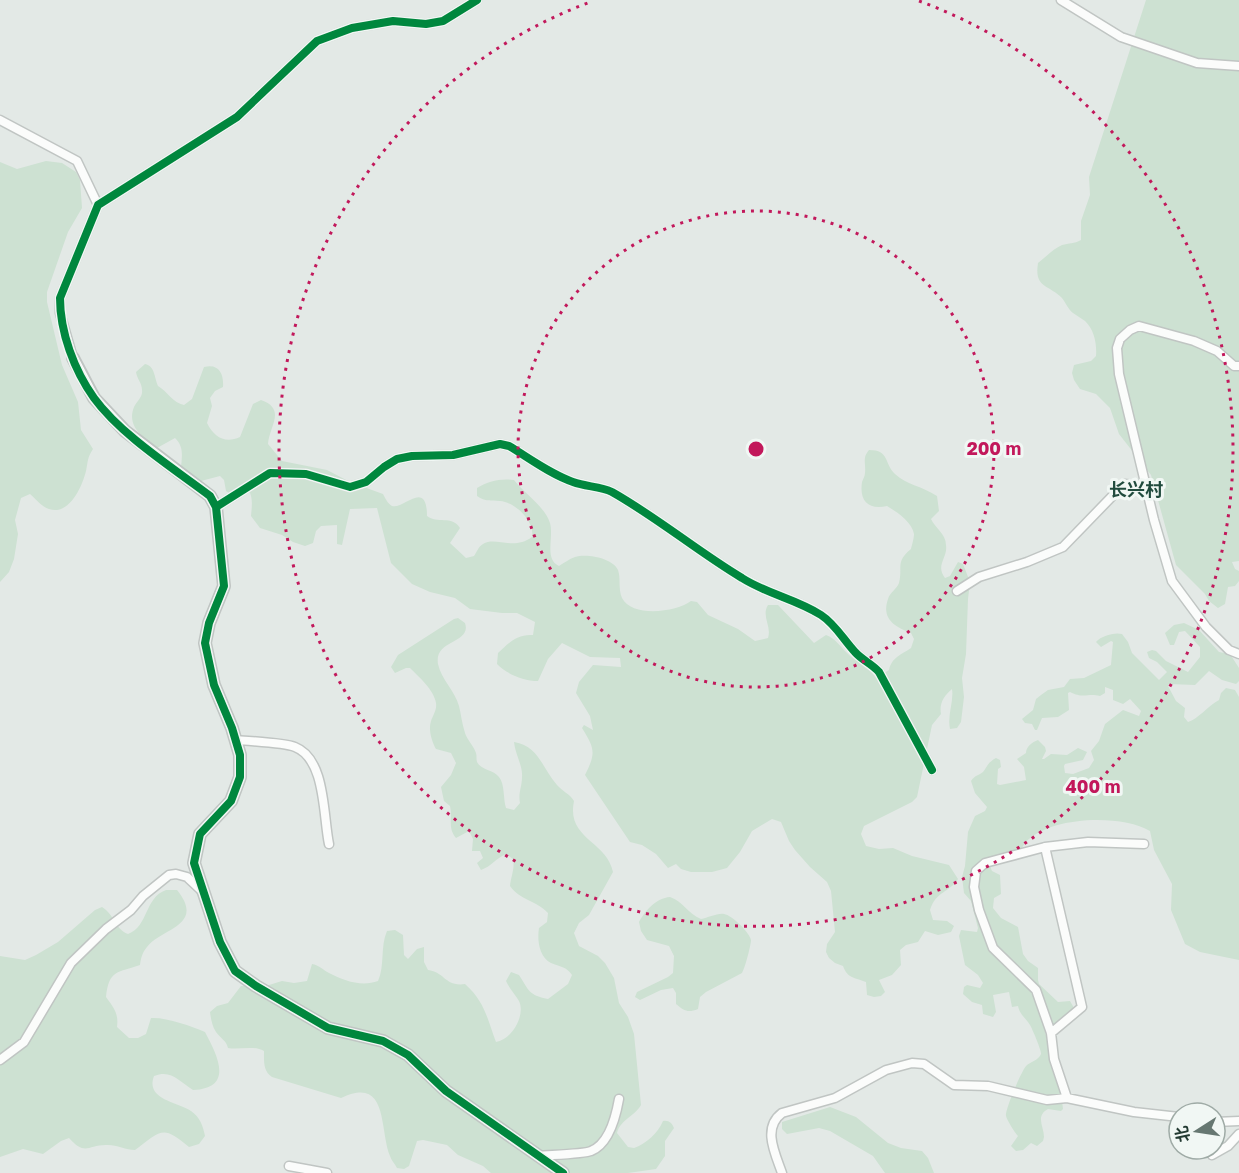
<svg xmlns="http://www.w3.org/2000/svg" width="1239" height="1173" viewBox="0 0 1239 1173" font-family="'Golos Text','Noto Sans SC',sans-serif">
<rect width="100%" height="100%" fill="#e3e9e6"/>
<!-- green -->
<path fill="#cde1d2" d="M1146,0H1239V561L1232,562L1235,569L1239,571V581L1235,586L1228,587L1225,604L1218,608L1209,601L1205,594L1176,565L1151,475L1119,434L1110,408L1096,394L1080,389L1074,380L1072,373L1074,365L1091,361L1096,356C1097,344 1094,329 1085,321C1081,318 1077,316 1073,313C1068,309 1066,303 1062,298C1048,284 1034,288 1038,263C1046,257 1053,249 1062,245C1069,243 1074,244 1081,240V221L1090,195L1089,177Z
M46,161L62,163L76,172L80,180L82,208L68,232L47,292V302L62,365L78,402L81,430L93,449C87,458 88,462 86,471C82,487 69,516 49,509C42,507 36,499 30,494L21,498L15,520L18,534L14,559L9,572L0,582V162L17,169Z
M145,364C155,366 154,377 158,386C167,391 173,403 184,405L192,399L204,367C219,363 224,374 223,387L215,391L210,398L212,406L207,423C214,437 225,444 240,437L253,404L261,400C287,409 269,427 268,444L282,461L327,470L350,482L383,494C385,498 388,504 392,506C403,510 427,478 427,516C437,524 452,515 460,528L450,543L466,558L474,556C477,552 478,547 483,544C496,536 513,551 532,537C535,521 515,502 500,501C490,500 486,502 477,496V488C487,481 502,478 514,480C525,494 545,507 550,523C554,538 544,559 559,566C564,563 569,559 575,557C586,553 613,558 618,570C621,578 618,589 622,598C632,618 677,612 691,601L697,602L708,615L738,629L755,641L768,638C772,626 761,616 768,605H778L814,643L826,635C836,639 838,644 845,651C855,662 867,665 876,678L889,670C892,657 901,655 911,648L914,639L911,633C895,627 881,619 888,599C890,592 897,589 899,583C903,567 895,562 911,549C912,545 914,538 914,534C912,522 897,512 887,506C869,510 859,502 862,482C863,479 865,476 865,473C866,463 862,458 869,450C890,450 884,464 895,474C907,485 922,486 937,496L939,511L931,519C935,528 946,534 946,545C948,558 935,565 945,578L950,576L958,562L963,564L970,582L968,599L966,654L962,678L964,697L961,722L957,728L950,729C947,715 954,702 952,689C944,696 939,703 941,714L932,725L917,797L912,802L864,826L861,834L866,846L879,849L893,848L912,856L949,865L958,879C949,893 936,891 930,910L933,920L947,921L954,926L951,932L938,935L925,931L918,942L906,945L900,950L901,965L892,975L879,980L885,992L881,996L874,997L867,995L866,982C854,977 848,979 843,966L835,963L829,958L826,952L827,944L835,932L831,891L827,882L810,867L795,850L789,841L781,822L772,819L752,831L740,852L727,868L712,872H691L681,869L676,864L668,868L656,854L642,845L630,842L585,775C596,753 595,749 582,728L584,725L593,730L590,716L576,693L579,682L593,665L621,667L620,658L590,657L562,643L548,659L538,681C523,681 507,674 497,664L498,653C510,642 517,634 533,635L535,622L517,613H502L470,609L455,598L430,592L412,584L391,563L377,508L350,509L342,545L337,544V525L321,526L316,531L313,543L305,546L293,542L282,535L260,528L251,516C252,504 254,494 244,484L229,493L226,491L224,480L220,476L201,481L181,467C182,457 184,446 175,438L157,448C144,438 126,427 134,407C137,401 143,397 142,390C142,383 137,379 136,372Z
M458,618L465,623C472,644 434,639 438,664C441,679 455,691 459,706C461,714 462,724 465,733C467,740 474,746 476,753C477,756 476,759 477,762C481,770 494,770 499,777C505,784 503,799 506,808L514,810L520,803C518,793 522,787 522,777C523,766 515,754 514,742C539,746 542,768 557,785C563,792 569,793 574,801C566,839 607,841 613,872L589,915L579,923L574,933L579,946L598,956L605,963L614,978L619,1003L628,1017L634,1034L641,1105C635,1116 620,1120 617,1133L628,1147L634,1148C646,1144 658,1133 663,1121C669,1120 672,1123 674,1128L665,1141V1156L656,1169L628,1173H491L483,1166L458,1155L447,1145L423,1140L417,1141L409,1166L404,1169L397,1168C395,1164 391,1160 390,1156C379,1129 389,1075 341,1098L272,1077C263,1071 264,1061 264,1051C253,1045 240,1050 228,1048C226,1040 221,1039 216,1032C212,1026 211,1019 210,1012L217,1006L228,1003L241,986L269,985L282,981L294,983L307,981L312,964C319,965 323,970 329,973C344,981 362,987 378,981C385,965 380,947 387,931L395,930L403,935L404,955L408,959L417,949L424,947V962L428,970C445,972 445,987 465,984C485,1002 487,1018 496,1042C511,1040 526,1016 519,1001C515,994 509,988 506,981L511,972L519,975C529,990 528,995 548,999L568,984L572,975C566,966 560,967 551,963C539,957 537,940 539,928L547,922L548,913C536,900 521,901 510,886C511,876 515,869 513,859L506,854C496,858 492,866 481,870L477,863L483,858L480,851H472L473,839L469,831L456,838C447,827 453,819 450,806L444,801L441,787L451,775L456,763L451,753L436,749C432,742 428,730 431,721C433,715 437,710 436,703C434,690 419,677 410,668H406L395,673L391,667L398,655L454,619Z
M1184,623L1199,630L1219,652L1230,654L1239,668V681L1236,684L1222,680L1209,671L1195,685L1169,684L1168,686L1176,701L1185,708L1184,717L1188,722C1198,719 1208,706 1219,700L1221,693L1226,688L1235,690L1239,697V960L1200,952L1185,944L1171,910L1172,884L1154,850L1150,831C1121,814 1049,816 1025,843C1022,847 1019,854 1016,859L990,866L992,871L1000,875L1001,894L994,898L993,908L1001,918L1018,927L1023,954L1028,961L1038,968V980L1039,984L1058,1002L1070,1001L1074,1008L1045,1031C1050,1057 1061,1082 1063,1109L1061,1111L1048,1109C1035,1116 1044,1127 1044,1137L1043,1141L1037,1146L1031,1143L1023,1150L1016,1151L1011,1146L1018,1136C1015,1133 1007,1120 1006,1116C1005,1110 1021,1072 1026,1066C1030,1062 1039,1060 1041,1054C1042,1052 1032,1028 1030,1025C1025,1017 1020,1015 1018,1006L1012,1007L1009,992L993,995L996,1012L993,1017L983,1014L982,1005L972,1002L963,994L964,987L967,985L980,988L983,983L978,975L965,965L959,936L961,930L977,932L978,928L971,901L964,893L962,877L965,866L968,832L975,816L985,811L987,807L975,793L971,781C975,775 978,776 983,772C988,766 987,763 996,758L1000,760L1001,767L998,769L997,784L1000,785L1026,780L1024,767L1017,759L1026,753C1026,747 1032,742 1038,740L1045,747L1046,751L1042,759H1044L1051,754L1067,755L1078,748L1087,752L1083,760L1065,764L1064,766L1065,773L1073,774L1089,768L1094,760L1091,751L1099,741L1105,724L1123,710L1139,716L1141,711L1130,699L1123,704L1113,700V690L1105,687V693L1100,696C1087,693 1084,699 1070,692L1068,693L1069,710L1058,717L1042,718L1037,730H1035L1032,724L1025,723L1022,719L1033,710L1036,699L1041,695L1048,690L1064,687L1070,679L1084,678L1111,665L1113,642L1111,641L1101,647L1096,642C1101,636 1114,632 1122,634L1128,642L1132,653L1159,680L1167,672L1157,662L1149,658L1147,652L1152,650L1156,651L1166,661L1188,672L1200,657V647L1185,631L1179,632L1174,645H1170L1165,633L1174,625Z
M166,890H177C206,926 161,928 147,947C142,953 141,958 140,965C118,973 109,969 106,997C113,1007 119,1013 117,1027L129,1038H138L146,1034L151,1018C166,1017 191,1026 205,1032C217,1055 235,1088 193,1090C179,1081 171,1069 154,1076C145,1100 178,1102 191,1111C200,1117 203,1126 205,1136L199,1144L189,1147C162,1124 161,1131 135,1150C126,1150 117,1145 108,1145C88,1144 86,1157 69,1138L61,1141L43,1154L23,1149L0,1157V956L25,960L36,955L58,942L95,910L102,907C114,914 115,929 128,934C149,926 144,898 166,890Z
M670,897C683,901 688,914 701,919C708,918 717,913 724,914C732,915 750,933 751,940C751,945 745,968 742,973L706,992L700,997L698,1009C688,1013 684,1011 676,1004V993L673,988L661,990L640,1000L635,997L637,992L668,977L673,973L674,956L669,946L647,940L641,931L639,922C645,911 656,898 670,897Z
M830,1107L856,1117L888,1143L901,1148L922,1151L928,1158L934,1173H885L873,1156L830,1131L819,1128L787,1134L782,1129V1122Z"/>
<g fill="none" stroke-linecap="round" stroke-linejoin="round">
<defs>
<path id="minor" d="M1061,0L1121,37L1197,63L1239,66
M0,120L77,161L98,205
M73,358L60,313V298L98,205L237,117L317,41L352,28L393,21L426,24L443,21L477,0
M1239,366H1234L1217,351L1194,341L1139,326L1130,330L1120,339L1117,348L1119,374L1154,520L1172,581L1206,627L1229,650L1239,654
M216,507L270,473L306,474L350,487L366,482L384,467L397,459L412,456L453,455L500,444L509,446C529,458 550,474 573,482C586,487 600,486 612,492C658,518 697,551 742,578C767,594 796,599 821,615C835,624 843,639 855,652C862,660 872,664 879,672L932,770
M957,591L979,577L1027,562L1063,547L1124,484L1146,486
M235,740C249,741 285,743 295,747C326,759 323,816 329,844
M1045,847L1082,1007L1051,1033
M0,1060L24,1042L71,963L106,929L131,910L143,896L169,875L176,874L187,877L203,892
M1067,1098L1054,1059L1051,1033L1036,990L993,948L979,910L974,887L976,871L985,863L1045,847L1088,842L1144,844
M1215,1122L1239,1121
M1212,1155L1228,1146L1239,1134
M539,1156C549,1155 584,1154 591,1151C609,1144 616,1116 619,1099
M289,1166L327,1173
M782,1173C775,1153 762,1128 782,1113L835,1098L886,1070L912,1063L924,1064L954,1085L988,1086L1047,1100L1067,1098L1134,1112L1179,1117"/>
<path id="tertiary" d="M73,358L94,398L125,431L210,496L216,507L224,586L209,623L205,643L214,685L232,728L240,755V777L231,801L200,834L194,863L220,942L235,971L256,986L328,1028L383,1041L408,1055L446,1091L563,1173"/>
</defs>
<!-- minor casing -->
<use href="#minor" stroke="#c0c5c3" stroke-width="11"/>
<!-- tertiary casing -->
<use href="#tertiary" stroke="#c0c5c3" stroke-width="14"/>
<!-- minor -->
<use href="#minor" stroke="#fbfcfb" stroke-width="8"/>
<!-- tertiary -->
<use href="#tertiary" stroke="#fbfcfb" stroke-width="10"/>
<defs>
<path id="cycleway" d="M477,0L443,21L426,24L393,21L352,28L317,41L237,117L98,205L60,298C60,332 74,370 94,398C121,435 173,468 210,496L216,507L224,586L209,623L205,643L214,685L232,728L240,755V777L231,801L200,834L194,863L220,942L235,971L256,986L328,1028L383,1041L408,1055L446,1091L563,1173
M216,507L270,473L306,474L350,487L366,482L384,467L397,459L412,456L453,455L500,444L509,446C529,458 550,474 573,482C586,487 600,486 612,492C658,518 697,551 742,578C767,594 796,599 821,615C835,624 843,639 855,652C862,660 872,664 879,672L932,770"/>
</defs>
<!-- cycleway casing -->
<use href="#cycleway" stroke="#f1f7f4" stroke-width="11"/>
<!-- cycleway -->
<use href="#cycleway" stroke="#00873e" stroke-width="8"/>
</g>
<!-- distance rings -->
<g fill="none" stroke="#c2185b" stroke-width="3" stroke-dasharray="3 6">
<circle cx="756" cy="449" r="238"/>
<path d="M919 1A477 477 0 1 1 593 1"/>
</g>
<g text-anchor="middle" stroke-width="6" stroke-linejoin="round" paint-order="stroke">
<!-- quarter labels -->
<g font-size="18" font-weight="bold" fill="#204b3d" stroke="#f1f7f4">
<text x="1136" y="496">长兴村</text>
</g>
</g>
<circle cx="756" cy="449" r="9" fill="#c2185b" stroke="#f1f7f4" stroke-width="3"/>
<g font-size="18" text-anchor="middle" font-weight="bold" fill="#c2185b" stroke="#f1f7f4" stroke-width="6" stroke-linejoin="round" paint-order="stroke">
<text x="994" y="455">200 m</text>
<text x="1093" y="793">400 m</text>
</g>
<!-- north arrow -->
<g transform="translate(1197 1131) rotate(258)"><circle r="28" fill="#f1f7f4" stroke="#9faba6" stroke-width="1.5"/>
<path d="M0-4.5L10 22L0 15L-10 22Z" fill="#667771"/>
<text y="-9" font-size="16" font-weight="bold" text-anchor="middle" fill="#233a32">北</text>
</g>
</svg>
